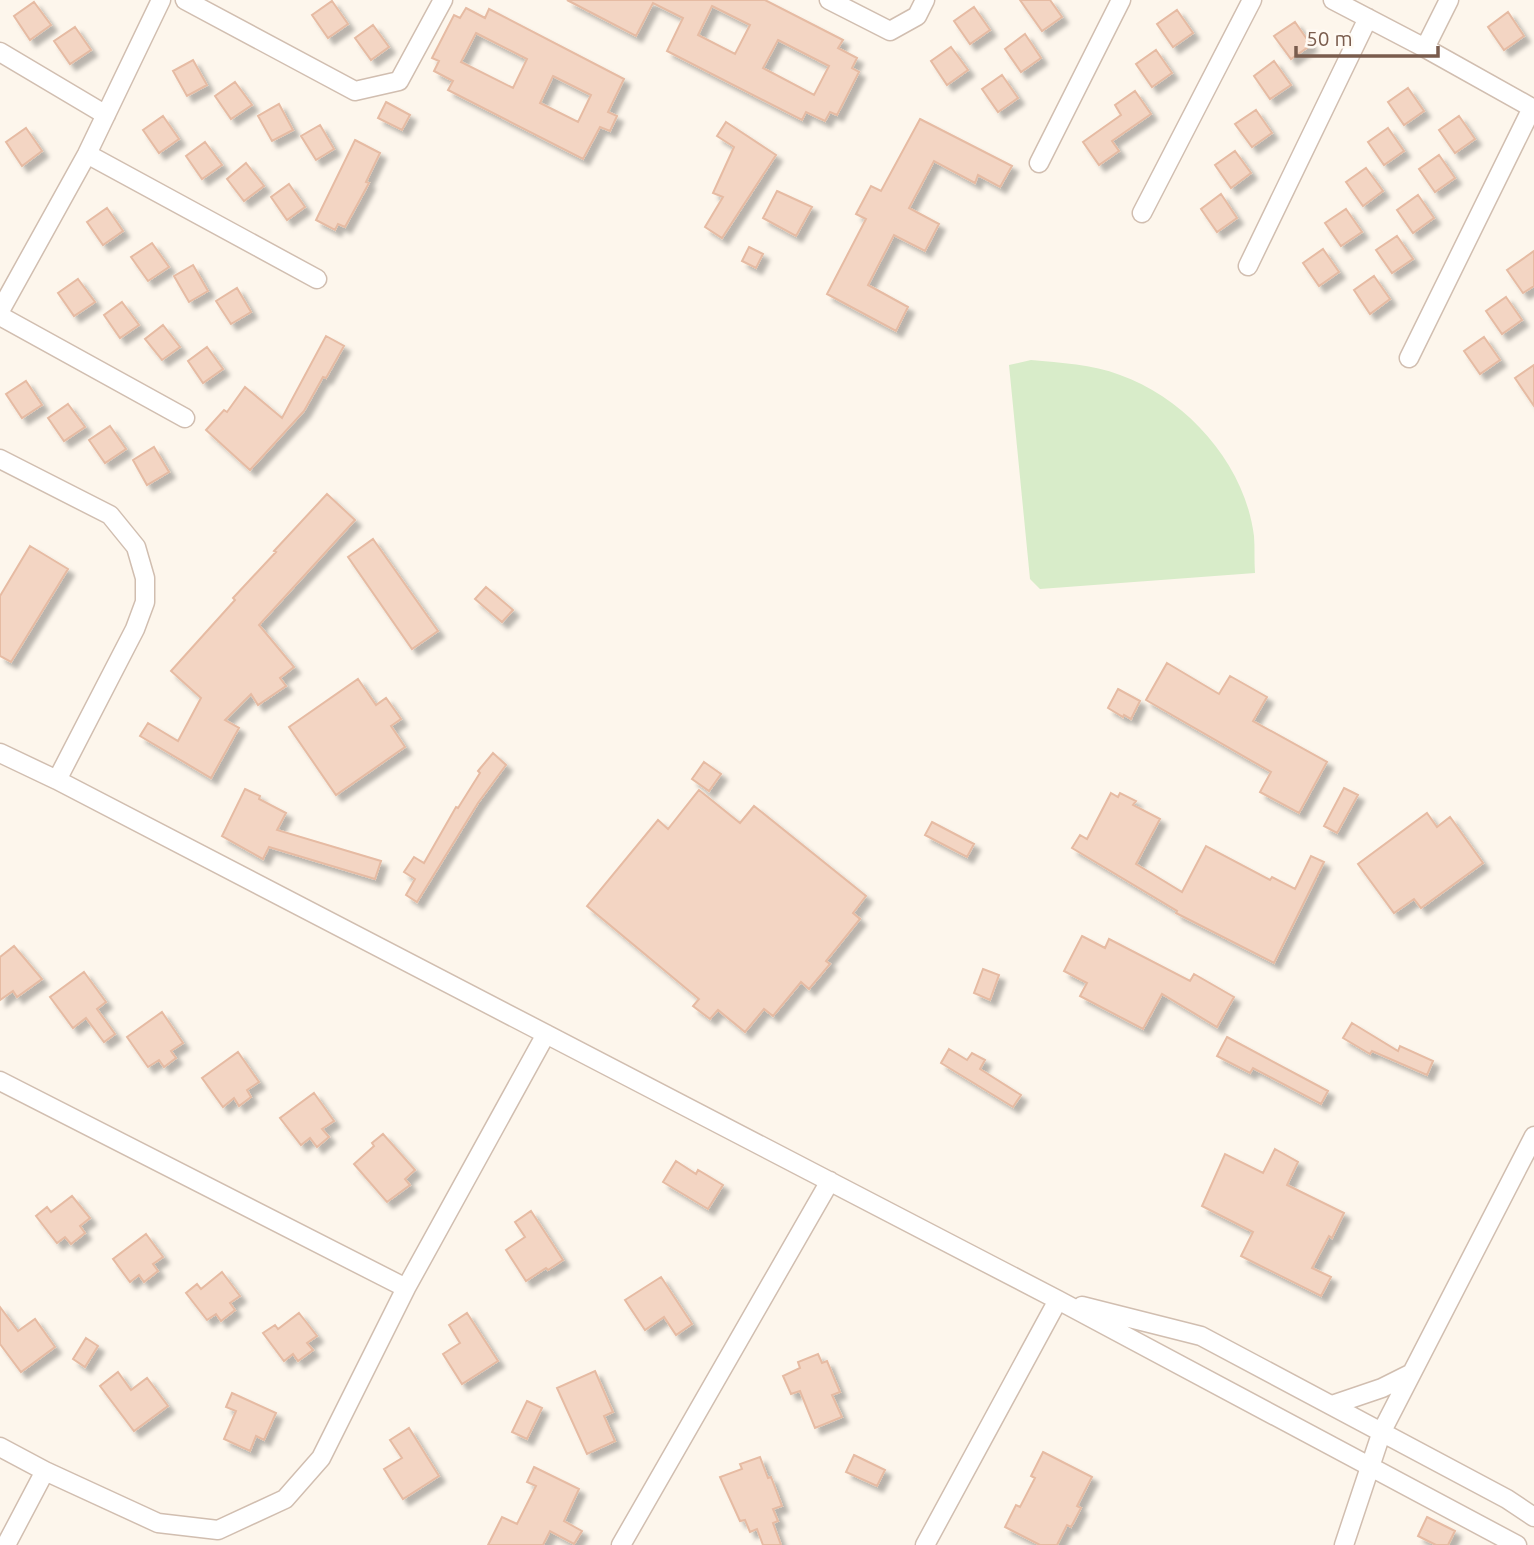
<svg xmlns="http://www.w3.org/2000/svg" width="1534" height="1545" viewBox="0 0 1534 1545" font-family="Ubuntu,sans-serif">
<defs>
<filter id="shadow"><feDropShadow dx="6" dy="6" stdDeviation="2" flood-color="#0004"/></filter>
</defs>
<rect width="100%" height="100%" fill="#fdf6ec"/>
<!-- green -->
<path fill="#d8ecc9" d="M1031,360C1061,363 1092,364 1120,375C1187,399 1245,464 1254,536C1255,548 1254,561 1255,573L1040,589L1030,579L1009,365Z"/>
<!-- building -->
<path fill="#f3d5c3" stroke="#e6bba3" stroke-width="2" fill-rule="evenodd" filter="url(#shadow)" d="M567,0H765L843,40L838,48L857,58L852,68L859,72L837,115L830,112L825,121L806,112L802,120L667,51L683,18L653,3L636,36ZM712,6L750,25L735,54L698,35ZM778,40L829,66L814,95L763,68Z
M1020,0H1050L1062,17L1042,31Z
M332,1L348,24L328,38L312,15Z
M34,2L51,25L30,40L14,16Z
M974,7L990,30L970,44L954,21Z
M466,8L485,18L489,9L624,79L608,112L617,116L610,131L600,127L583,159L448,90L453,81L434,71L439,61L432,58L454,15L460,18ZM476,33L527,59L513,88L461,62ZM553,76L591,95L578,122L540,103Z
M1177,10L1193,33L1173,47L1157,24Z
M1508,12L1524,36L1504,50L1488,27Z
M1295,22L1311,45L1291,59L1274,36Z
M373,25L389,47L371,60L355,38Z
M75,27L91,50L70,64L54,41Z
M1025,34L1041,58L1021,72L1005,49Z
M951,47L968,70L947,85L931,61Z
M1156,50L1172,73L1152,87L1136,64Z
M193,60L207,85L187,96L173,71Z
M1274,61L1291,85L1270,99L1254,76Z
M1002,75L1018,98L998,112L982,89Z
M235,82L252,105L231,119L215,96Z
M1408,88L1424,111L1404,125L1388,102Z
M1135,91L1151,114L1112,141L1119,151L1099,165L1083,142L1121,115L1115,105Z
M386,102L410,115L402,130L378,118Z
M279,104L293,130L272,141L258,116Z
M1256,110L1272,133L1252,147L1235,124Z
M163,116L179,139L159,153L143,130Z
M1459,116L1475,139L1455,153L1439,130Z
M920,119L1012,166L1000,187L978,175L975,183L934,161L909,208L939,224L925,251L894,235L868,285L908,307L896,331L827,294L866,219L856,214L871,186L881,191Z
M726,122L776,155L722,238L705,227L723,197L713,193L734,147L717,136Z
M320,125L334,149L316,160L301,136Z
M26,128L42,151L22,166L6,142Z
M1388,128L1404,151L1384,165L1368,142Z
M355,140L380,153L366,182L369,183L345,227L338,224L335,230L316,220Z
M205,142L222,165L202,179L186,156Z
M1235,151L1251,173L1231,188L1215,165Z
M1439,155L1455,178L1435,192L1419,169Z
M246,163L264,186L244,201L227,179Z
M1366,168L1383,191L1363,206L1346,182Z
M289,184L305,207L287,220L271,197Z
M777,191L812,207L796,236L763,218Z
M1221,194L1237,218L1217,232L1201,209Z
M1418,195L1434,218L1413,233L1397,210Z
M107,208L123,231L103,245L87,222Z
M1346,209L1362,232L1341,246L1325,223Z
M1397,236L1413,259L1392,273L1376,250Z
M152,243L169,267L148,281L131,257Z
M749,247L763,254L756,268L742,261Z
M1323,249L1339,272L1319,286L1303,263Z
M1534,251V286L1523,293L1507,270Z
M193,265L208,291L189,302L174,276Z
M1374,276L1390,299L1370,314L1354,290Z
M78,279L95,302L74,316L58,293Z
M237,288L251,312L231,324L216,301Z
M1506,297L1522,320L1502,334L1486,311Z
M122,302L139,325L120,338L104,315Z
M163,325L180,347L162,360L145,339Z
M326,336L344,346L326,378L323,377L304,411L250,470L206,430L224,410L227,412L245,387L282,418Z
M1484,337L1500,360L1480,374L1464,351Z
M207,347L223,369L203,383L188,361Z
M1534,365V406L1515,378Z
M26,381L42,405L22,418L6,394Z
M68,404L85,427L64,441L48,418Z
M110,426L126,449L105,463L89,440Z
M154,447L169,472L147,485L133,460Z
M327,494L355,520L259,625L294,667L280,678L286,686L258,705L251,694L225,720L239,728L211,778L140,736L148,723L178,741L201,698L171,671L235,600L233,598L276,552L274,551Z
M373,539L438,631L412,649L348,557Z
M30,546L68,569L11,662L0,656V596Z
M486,587L513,610L502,622L475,599Z
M1167,663L1219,694L1230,676L1267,697L1253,721L1327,762L1299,813L1260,792L1271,772L1146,700Z
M358,679L376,705L386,698L401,719L391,726L405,747L336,795L289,727Z
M1118,689L1140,701L1131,719L1124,715L1123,717L1108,708Z
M493,753L506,765L478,803L417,902L406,895L415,879L404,872L414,857L424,863L456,807L458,808L480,773L478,771Z
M704,762L721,774L709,791L692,779Z
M1344,788L1358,795L1337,833L1324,826Z
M245,789L260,796L259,799L286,813L277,830L381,861L375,879L269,847L263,859L222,836Z
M699,790L740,823L754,806L866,896L853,913L860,919L826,961L830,964L809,989L801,982L773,1016L764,1009L745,1032L718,1010L710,1019L693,1006L699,999L587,906L658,820L668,829Z
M1111,793L1118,797L1120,793L1136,801L1133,805L1160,819L1136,864L1182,892L1206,846L1270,880L1272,877L1295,889L1311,856L1324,862L1274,963L1176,913L1177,911L1072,848L1080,835L1087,839Z
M1427,813L1437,827L1450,817L1483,863L1421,908L1414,899L1394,913L1358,864Z
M932,822L974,844L967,857L925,835Z
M1082,936L1105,948L1109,939L1190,981L1194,974L1234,997L1217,1027L1162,994L1143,1029L1080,996L1087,983L1064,971Z
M14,946L42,979L17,997L13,991L0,1000V957Z
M983,969L999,975L990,1000L974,993Z
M84,972L106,1002L97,1009L115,1034L104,1042L86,1018L73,1028L50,997Z
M162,1012L183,1043L171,1051L176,1058L164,1067L159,1060L148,1067L127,1037Z
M1352,1023L1398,1051L1400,1046L1433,1061L1427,1075L1372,1051L1370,1054L1343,1038Z
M1227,1037L1328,1091L1321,1104L1253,1068L1250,1073L1217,1056Z
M949,1049L967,1060L972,1053L985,1060L980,1069L1021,1095L1013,1107L941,1063Z
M238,1052L259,1082L247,1090L251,1097L239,1106L234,1098L223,1107L202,1078Z
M314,1093L334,1121L322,1129L329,1137L317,1147L310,1138L301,1145L280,1118Z
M383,1134L415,1170L405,1179L410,1185L387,1202L354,1164L374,1146L372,1143Z
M1275,1149L1298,1162L1287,1185L1344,1213L1332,1238L1329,1236L1312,1268L1331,1277L1321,1296L1241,1256L1253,1232L1202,1206L1225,1154L1263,1173Z
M676,1161L696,1174L698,1170L723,1185L708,1209L663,1182Z
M72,1196L90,1218L80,1226L85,1233L71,1244L65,1237L57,1243L36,1216L47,1207L51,1212Z
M531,1211L563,1260L548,1270L546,1268L526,1281L506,1250L525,1237L515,1222Z
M146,1234L163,1257L153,1264L158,1271L144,1282L139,1275L130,1282L113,1259Z
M222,1272L240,1296L230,1303L235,1310L221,1321L216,1314L207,1320L186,1293L197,1284L201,1289Z
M661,1277L692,1324L676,1335L664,1317L645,1330L625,1300Z
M0,1307L18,1331L35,1319L55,1347L21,1372L0,1344Z
M299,1313L317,1336L307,1343L313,1350L298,1361L293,1354L284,1361L263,1333L275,1325L278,1329Z
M467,1313L498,1361L462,1384L443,1354L460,1343L449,1325Z
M86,1338L98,1346L85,1367L73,1359Z
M818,1354L822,1363L827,1361L840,1392L832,1395L842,1417L815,1428L800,1391L791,1394L783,1376L800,1368L798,1362Z
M595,1371L613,1412L604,1416L615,1441L587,1454L557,1388Z
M118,1372L131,1390L147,1378L168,1406L134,1431L100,1386Z
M232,1393L276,1413L264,1440L256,1436L250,1451L224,1439L236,1411L226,1407Z
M527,1401L542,1408L527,1439L512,1432Z
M409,1428L439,1476L403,1499L384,1469L402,1458L390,1440Z
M1043,1452L1092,1477L1077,1506L1081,1508L1071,1527L1067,1525L1057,1545H1040L1005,1527L1016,1505L1020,1507L1035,1478L1031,1476Z
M854,1455L885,1470L877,1486L846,1472Z
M760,1457L768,1478L771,1477L782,1506L773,1509L778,1521L773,1523L781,1545H763L757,1529L750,1532L745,1520L740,1521L720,1477L742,1469L740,1464Z
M534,1467L579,1489L564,1521L582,1531L574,1544L550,1531L543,1545H488L502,1517L517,1524L536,1486L527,1482Z
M1427,1517L1455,1531L1448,1545H1436L1418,1536Z"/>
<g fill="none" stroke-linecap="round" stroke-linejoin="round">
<defs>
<path id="minor" d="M185,0L355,91L399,81L443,0
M829,0L890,31L917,16L925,0
M1333,0L1425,48L1534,109
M1425,48L1449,0
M0,52L106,115
M87,154L317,279
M1039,163L1121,0
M1142,213L1252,0
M1248,266L1368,18
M0,311L87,154L161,0
M0,316L185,418
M1409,358L1532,108
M0,459L110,515L136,547L145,578V602L135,629L57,780
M0,753L57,780L1058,1300L1517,1545
M0,1081L406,1288
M1082,1306L1201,1336L1507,1499L1534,1517
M1332,1405L1382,1388L1412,1373
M0,1447L45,1471L6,1545
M45,1471L158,1523L218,1530L285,1499L321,1458L406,1288L546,1034
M621,1545L830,1181
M925,1545L1058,1300
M1344,1545L1382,1431L1534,1136"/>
</defs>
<!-- minor casing -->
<use href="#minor" stroke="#d1beb0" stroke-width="21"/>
<!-- minor -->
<use href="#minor" stroke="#fff" stroke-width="18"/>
</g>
<!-- scale -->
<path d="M1296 46v10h142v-10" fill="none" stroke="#7a5c4d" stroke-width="3.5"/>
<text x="1306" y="46" font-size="21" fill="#7a5c4d" stroke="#fffaf3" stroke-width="5" paint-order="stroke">50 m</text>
</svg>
